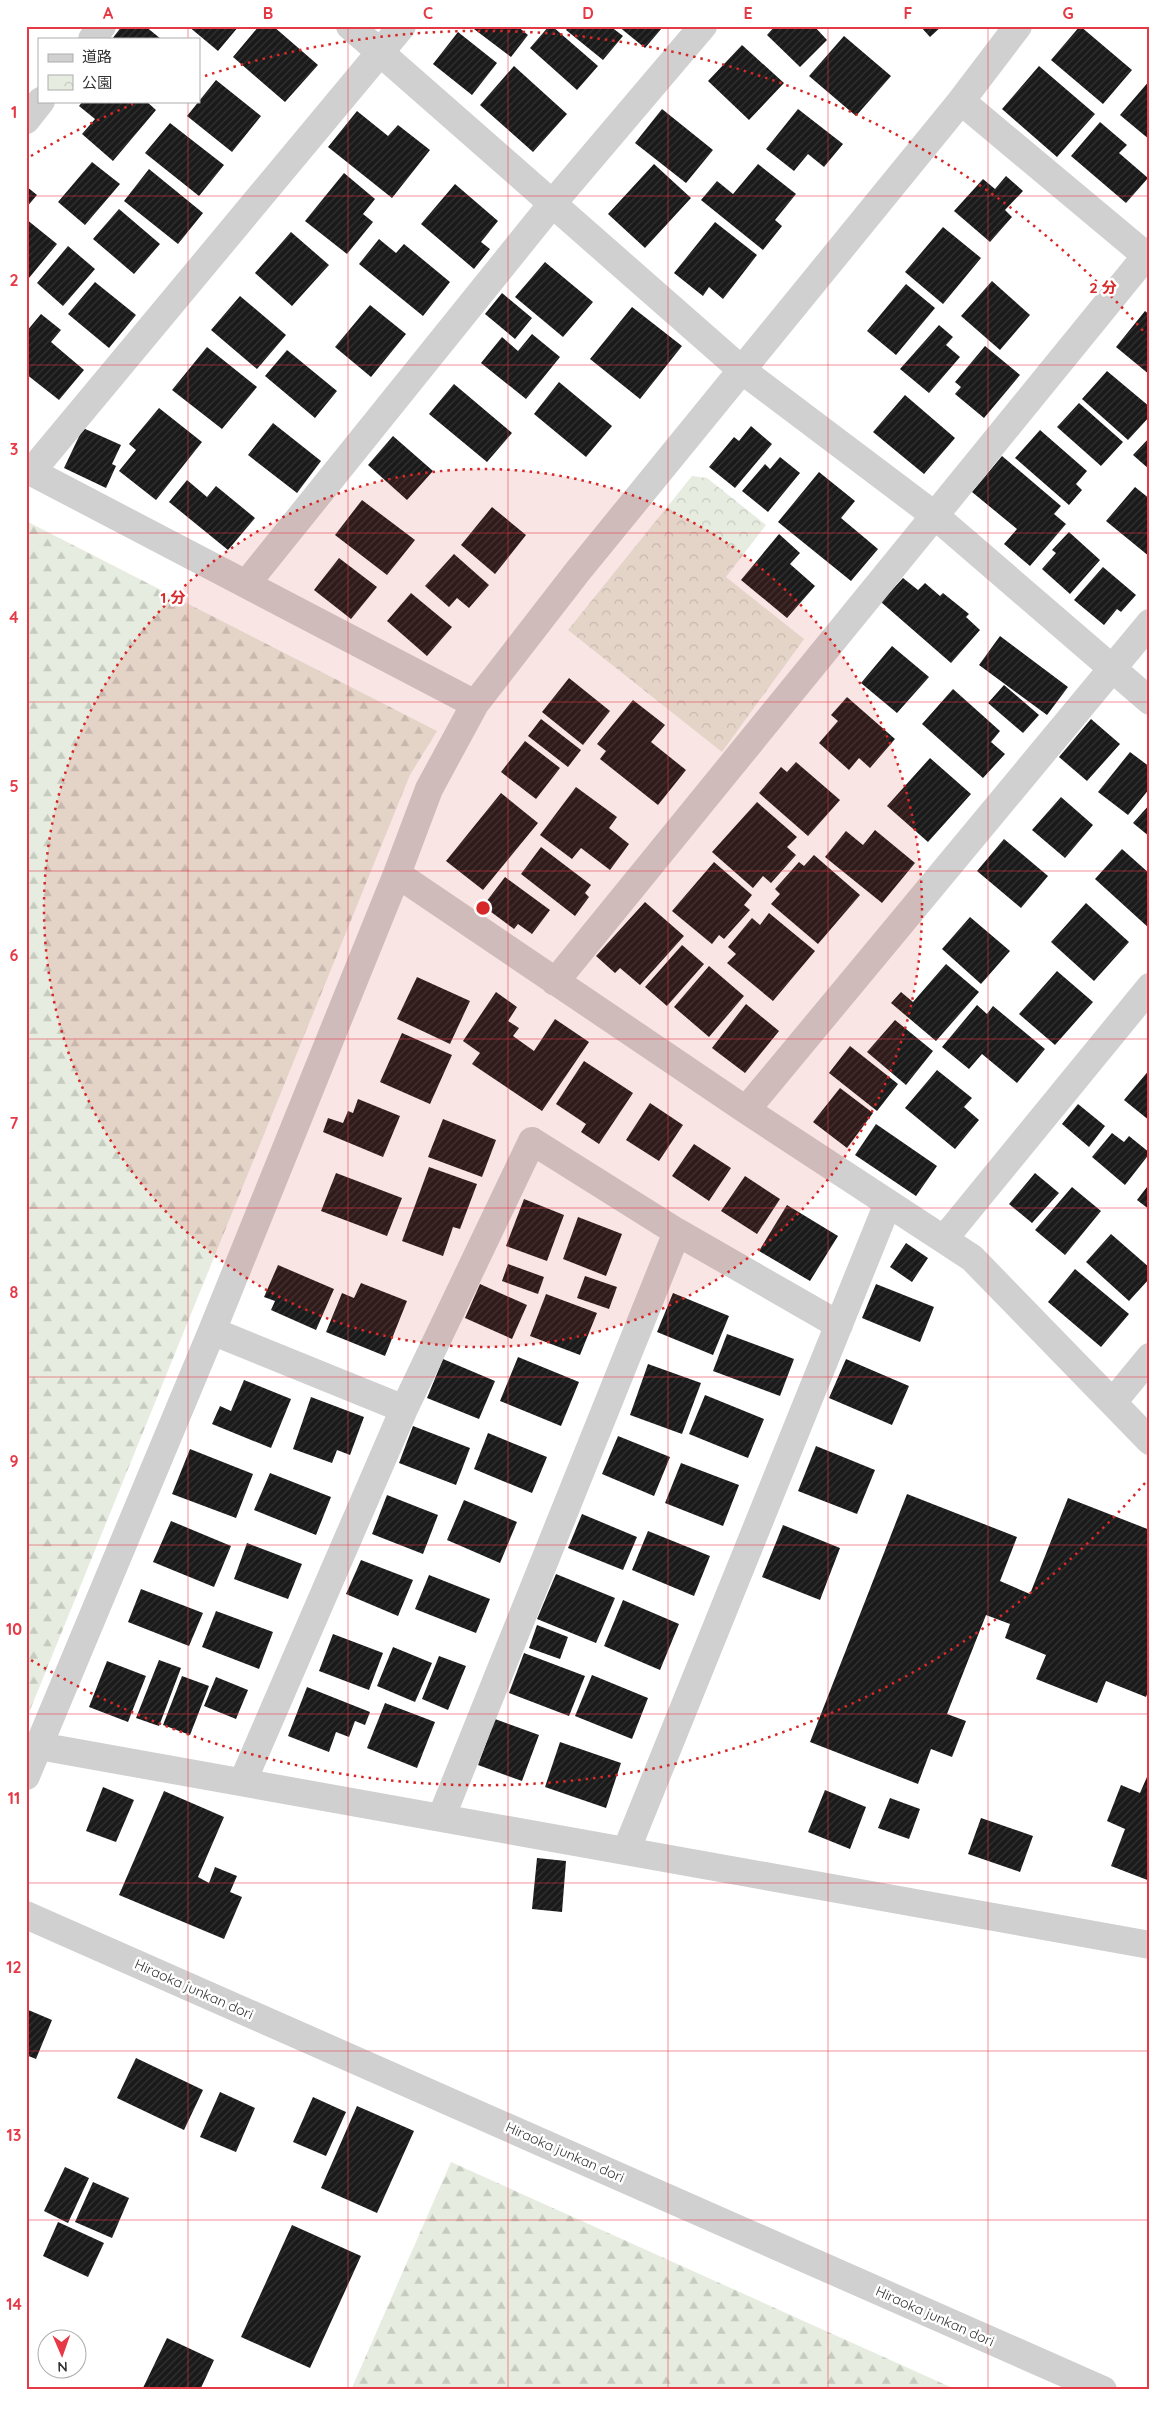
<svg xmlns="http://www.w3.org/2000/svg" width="1176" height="2416" viewBox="0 0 1176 2416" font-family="Quicksand,'Noto Sans JP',sans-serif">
<defs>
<pattern id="forest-firs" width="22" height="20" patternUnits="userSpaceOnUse" patternTransform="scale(1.25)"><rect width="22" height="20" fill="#e6ecdf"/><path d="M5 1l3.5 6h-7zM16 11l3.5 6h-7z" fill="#c6cbc0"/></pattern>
<pattern id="park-crowns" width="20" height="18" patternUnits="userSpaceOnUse" patternTransform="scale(1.25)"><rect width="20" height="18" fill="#e6ecdf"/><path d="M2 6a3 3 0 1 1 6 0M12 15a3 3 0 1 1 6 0" fill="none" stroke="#c6cbc0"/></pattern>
<pattern id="building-hatch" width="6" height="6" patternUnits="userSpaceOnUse" patternTransform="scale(1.25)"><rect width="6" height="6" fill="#1a1a1a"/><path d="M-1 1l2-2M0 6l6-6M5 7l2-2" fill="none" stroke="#333"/></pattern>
</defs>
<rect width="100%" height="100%" fill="#fff"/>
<!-- forest -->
<path fill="url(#forest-firs)" d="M26,521L437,731L410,775L26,1720Z
M451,2162L957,2390H351Z"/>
<!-- park -->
<path fill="url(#park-crowns)" d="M692,476L707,478L766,525L726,577L804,639L722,752L568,630Z"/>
<!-- building -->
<path fill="url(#building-hatch)" d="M122,26H145L161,39H112Z
M188,26H239L218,51Z
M259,26H273L318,65L285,102L233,57Z
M470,26H517L528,35L511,57Z
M549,26H552L598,66L577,90L530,48Z
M569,26H610L623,36L603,60L566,30Z
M618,26H661L662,28L645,48Z
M775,26H814L827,40L800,67L767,35Z
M920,26H942L930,37Z
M1080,26L1132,70L1103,104L1051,60Z
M458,32L497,63L472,95L433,64Z
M844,36L891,76L856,116L809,76Z
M742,45L784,83L749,120L708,81Z
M514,66L567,114L533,152L480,105Z
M1039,66L1095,114L1057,157L1002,109Z
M216,80L261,116L232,152L187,116Z
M1150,80V140L1120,115Z
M83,101H146L156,110L113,161L82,134L95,119L79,106Z
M662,109L713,150L686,183L635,143Z
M798,109L843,144L824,167L808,154L794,171L766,149Z
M357,111L388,136L398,125L430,150L392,198L328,147Z
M1100,122L1127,145L1119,153L1148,178L1126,203L1071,156Z
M170,123L224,165L199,196L145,153Z
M92,162L120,184L85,225L58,202Z
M654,164L691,198L645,248L608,214Z
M758,164L796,194L775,220L782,226L763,250L701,200L717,181L733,194Z
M149,169L203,213L178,244L124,201Z
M344,173L375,199L363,214L373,222L347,254L305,221Z
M1006,176L1023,191L1005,210L1012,217L990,242L954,211L983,179L995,189Z
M455,184L498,221L481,242L490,249L474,269L421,224Z
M26,186L37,195L26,208Z
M119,209L160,244L134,274L93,239Z
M26,219L57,244L29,278L26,276Z
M715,222L757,255L723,299L709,287L703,296L674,273Z
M943,227L981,258L943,304L905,272Z
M291,232L329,265L292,306L255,273Z
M379,239L396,253L404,244L450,282L423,316L359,264Z
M68,246L95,269L63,306L37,283Z
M545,262L593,302L563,337L515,297Z
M992,281L1030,315L1000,350L961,316Z
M95,282L136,315L109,348L68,314Z
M906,284L935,308L896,355L867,331Z
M502,293L532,318L515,339L485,314Z
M240,296L286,335L257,369L211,330Z
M370,305L406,334L371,377L335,347Z
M632,307L682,346L640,399L590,359Z
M1145,311L1150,315V375L1116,347Z
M41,314L61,330L51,342L84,370L59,400L26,374V332Z
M939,325L953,337L946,345L960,357L929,393L900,369Z
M532,334L560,357L526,399L481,363L502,337L518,351Z
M985,346L1020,375L984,418L955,394L961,387L955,382Z
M207,347L257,387L222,429L172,390Z
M287,350L337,391L315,418L265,376Z
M1107,371L1150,407V416L1128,440L1082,399Z
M559,382L612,426L586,457L534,414Z
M454,384L512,433L487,462L429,414Z
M905,395L955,438L924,474L873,432Z
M1079,403L1123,442L1101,466L1057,427Z
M159,408L202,442L156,500L119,471L136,450L129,444Z
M273,423L321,461L297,493L248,455Z
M751,426L772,444L735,488L709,467L734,437L739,441Z
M83,428L121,445L112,464L116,466L106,488L64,468Z
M1040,430L1087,471L1076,484L1082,490L1069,505L1015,458Z
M393,436L433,471L407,500L368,465Z
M1150,437V470L1133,455Z
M1002,456L1061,506L1054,514L1066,524L1030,566L1004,544L1017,529L972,492Z
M780,457L800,473L768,512L742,491L765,464L770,469Z
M819,472L855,501L841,518L878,549L851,581L778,522Z
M187,480L207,497L216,486L255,518L228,550L169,502Z
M1135,487L1150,499V557L1106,521Z
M362,500L415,540L387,575L335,535Z
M492,507L526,535L495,574L461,545Z
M1069,532L1100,560L1070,594L1042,569L1056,553L1052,550Z
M779,534L800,553L790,564L815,586L787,618L741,580Z
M454,554L489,585L469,608L457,598L449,607L425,586Z
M339,558L377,587L351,619L314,590Z
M1103,567L1136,595L1121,612L1117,609L1104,625L1074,600Z
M903,578L918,590L925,583L940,596L943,593L969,614L966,617L980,630L951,663L881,602Z
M411,593L452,627L427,656L387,621Z
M1000,636L1068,687L1047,715L979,665Z
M892,646L929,677L897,713L861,683Z
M569,678L610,711L583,745L542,712Z
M1004,685L1039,715L1023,733L988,703Z
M953,689L1000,731L991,742L1005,754L983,778L922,724Z
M847,697L895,739L870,768L859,758L849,770L819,743L838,721L831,715Z
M633,700L665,725L651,742L686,770L658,805L600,759L606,751L597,744Z
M541,719L581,750L568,767L528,736Z
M1091,719L1120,744L1087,781L1059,757Z
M525,741L560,768L536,799L501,772Z
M1130,752L1150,767V788L1128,815L1098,792Z
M930,758L971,794L928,842L887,806Z
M796,762L840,800L808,836L759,793L781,767L787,772Z
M576,787L617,817L609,828L629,844L610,870L581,848L572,859L540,835Z
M501,793L538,823L483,890L446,861Z
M1061,797L1093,825L1065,858L1032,830Z
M757,802L797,837L787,847L796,855L771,883L763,876L753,888L712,852Z
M1150,804V837L1133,823Z
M875,830L915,863L882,903L825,857L846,831L863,845Z
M1004,839L1048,876L1021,908L977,871Z
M541,847L591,885L585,893L589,897L575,916L521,874Z
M1122,849L1150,874V929L1095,879Z
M814,855L860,895L818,944L771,904L780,894L775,889L799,862L804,866Z
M714,862L752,895L744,905L750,910L724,939L719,935L712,944L672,911Z
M505,877L550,910L532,934L518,924L514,929L483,906Z
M645,902L684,936L640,985L620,968L615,973L596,956Z
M1086,903L1129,942L1094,981L1051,942Z
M769,913L815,951L773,1001L727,963L736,954L728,947L752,918L760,925Z
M970,917L1010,951L981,984L942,949Z
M682,945L704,964L667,1006L645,987Z
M946,964L979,992L936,1041L891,1003L901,992L913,1002Z
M709,966L744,996L709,1037L674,1007Z
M1057,971L1093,1002L1055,1045L1019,1014Z
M417,977L470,1001L450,1044L397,1019Z
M496,992L517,1007L508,1021L519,1028L513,1036L534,1051L555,1019L589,1042L542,1111L472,1064L480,1053L463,1041Z
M746,1004L779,1031L745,1073L712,1048Z
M977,1005L987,1014L993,1006L1045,1049L1017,1083L982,1054L969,1069L942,1047Z
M895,1020L933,1051L906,1085L867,1052Z
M402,1033L452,1055L430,1104L380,1082Z
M850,1046L898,1084L877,1111L829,1073Z
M584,1061L633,1093L599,1144L581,1132L586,1124L556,1104Z
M1150,1069V1121L1124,1100Z
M937,1070L972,1098L964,1107L979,1120L955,1149L905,1108Z
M840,1088L873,1113L847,1148L813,1122Z
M358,1099L400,1116L383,1157L323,1132L328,1118L343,1123L348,1111L353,1113Z
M650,1103L683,1125L659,1161L626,1140Z
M1078,1104L1105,1126L1089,1147L1062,1124Z
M443,1119L496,1140L482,1177L428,1157Z
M876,1124L937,1166L916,1196L855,1155Z
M1112,1133L1124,1142L1129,1136L1150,1153L1125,1185L1092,1157Z
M694,1144L731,1168L709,1201L672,1176Z
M429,1167L477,1184L460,1229L453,1227L443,1256L402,1241Z
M336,1173L402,1198L387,1236L321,1211Z
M1035,1173L1059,1193L1032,1223L1009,1204Z
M745,1176L780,1199L757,1234L721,1211Z
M1150,1183V1210L1137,1200Z
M1072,1187L1101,1211L1065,1255L1035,1230Z
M524,1199L564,1215L547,1261L506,1246Z
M787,1205L838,1236L810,1281L759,1251Z
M578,1217L622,1234L606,1276L563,1259Z
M1111,1234L1150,1268V1278L1129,1301L1086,1262Z
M906,1243L928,1258L912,1282L890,1267Z
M508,1264L544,1277L538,1294L502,1281Z
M278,1265L334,1289L316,1330L271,1310L275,1301L264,1297Z
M1075,1269L1129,1314L1101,1347L1048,1302Z
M585,1276L617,1287L609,1309L577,1298Z
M361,1283L407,1301L385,1356L326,1332L342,1293L354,1298Z
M480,1284L527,1305L512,1339L465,1318Z
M876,1284L934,1307L920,1342L862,1318Z
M673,1293L729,1316L713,1355L657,1332Z
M546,1294L597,1313L580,1355L530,1336Z
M727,1334L794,1359L780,1396L713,1371Z
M518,1357L579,1382L561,1426L500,1401Z
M443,1359L495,1381L479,1419L427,1398Z
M846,1359L909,1386L892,1425L829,1398Z
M648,1364L701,1383L682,1434L630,1415Z
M244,1380L291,1399L271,1448L212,1424L220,1406L231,1411Z
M705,1395L764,1419L748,1458L689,1434Z
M311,1397L364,1417L350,1455L337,1450L332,1463L293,1449Z
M413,1426L470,1448L456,1485L399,1463Z
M488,1433L547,1457L532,1493L474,1469Z
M618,1436L670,1457L654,1496L602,1474Z
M816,1446L875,1470L857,1514L798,1491Z
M190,1449L253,1474L236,1518L172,1494Z
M681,1463L739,1485L723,1526L665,1503Z
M270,1473L331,1497L316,1535L254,1510Z
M907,1494L1017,1537L1000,1581L1030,1594L1068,1498L1150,1530V1687L1146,1697L1106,1681L1097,1703L1036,1679L1046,1655L1005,1638L1010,1624L986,1615L947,1714L966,1721L952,1757L931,1749L918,1784L810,1742Z
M387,1495L438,1515L423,1554L372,1534Z
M464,1500L517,1522L500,1563L447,1540Z
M582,1514L637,1537L623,1570L568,1548Z
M171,1521L231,1546L214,1587L153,1562Z
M783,1525L840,1548L820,1600L762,1577Z
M648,1531L710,1556L694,1596L632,1570Z
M247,1543L302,1564L288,1599L234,1579Z
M361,1560L413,1580L398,1616L346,1594Z
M556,1574L615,1598L596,1643L537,1619Z
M429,1575L490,1599L476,1633L415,1609Z
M141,1589L203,1613L189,1646L128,1622Z
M623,1600L679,1624L660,1670L604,1646Z
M216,1611L273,1632L259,1669L202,1647Z
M537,1625L568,1637L560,1659L529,1648Z
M333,1634L383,1653L369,1690L319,1671Z
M393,1647L432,1663L415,1702L377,1686Z
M524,1653L585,1676L569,1716L509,1693Z
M439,1656L466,1666L448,1710L422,1699Z
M159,1660L181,1668L159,1726L136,1718Z
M107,1661L146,1676L128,1722L89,1707Z
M592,1675L648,1698L632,1739L575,1716Z
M182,1676L209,1686L190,1735L163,1725Z
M216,1677L248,1690L236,1719L204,1706Z
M307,1687L370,1712L365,1725L355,1721L349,1737L336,1732L329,1752L288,1736Z
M385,1703L435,1722L417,1768L367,1748Z
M495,1719L539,1735L522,1781L478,1765Z
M560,1742L621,1763L606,1808L545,1787Z
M1150,1770V1881L1111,1866L1125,1829L1107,1821L1121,1785L1140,1793Z
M103,1787L134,1800L116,1842L86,1831Z
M825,1790L866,1807L850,1849L808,1832Z
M164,1791L224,1817L198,1877L209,1883L215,1867L237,1876L230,1892L242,1897L224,1939L119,1895Z
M890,1798L920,1809L909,1839L878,1828Z
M981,1818L1033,1836L1020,1872L968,1854Z
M537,1858L566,1861L562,1912L532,1909Z
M26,2009L52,2020L36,2059L26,2055Z
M136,2058L203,2090L184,2130L117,2098Z
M220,2092L255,2108L236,2152L200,2137Z
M313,2097L346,2112L326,2156L293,2142Z
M357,2106L414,2131L377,2213L321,2188Z
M65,2167L89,2178L68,2223L44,2211Z
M93,2182L129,2198L112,2238L75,2222Z
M58,2222L104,2243L88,2277L43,2256Z
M292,2225L361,2256L310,2368L241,2337Z
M167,2338L214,2360L200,2390H142Z"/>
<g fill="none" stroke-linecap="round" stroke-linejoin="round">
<!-- minor -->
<path stroke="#d0d0d0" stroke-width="28" d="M350,26L743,371L934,515L1150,701
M92,39L102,26
M961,101L1150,259
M26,120L41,101
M26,469L475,704
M31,472L402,26
M247,583L552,204L703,26
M397,874L746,1110L972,1258L1150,1441
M555,982L1150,251
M746,1110L1150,623
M944,1239L1150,987
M212,1331L404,1409
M1113,1402L1150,1357
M39,1746L1150,1945
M26,1776L212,1331L397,874L429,789L475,704L578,571L961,101L1018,26
M243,1781L404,1409L532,1141L677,1232L839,1325
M441,1818L677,1232
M626,1851L888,1203"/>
<!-- tertiary -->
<path stroke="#d0d0d0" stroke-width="28" d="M26,1915L1103,2390"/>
</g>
<!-- grid -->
<path fill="none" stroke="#e63946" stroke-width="1" stroke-opacity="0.55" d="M188,26V39M348,26V2390M508,26V2390M668,26V2390M828,26V2390M988,26V2390M188,101V2390M26,196H1150M26,365H1150M26,533H1150M26,702H1150M26,871H1150M26,1039H1150M26,1208H1150M26,1377H1150M26,1545H1150M26,1714H1150M26,1883H1150M26,2051H1150M26,2220H1150"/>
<!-- distance rings -->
<circle cx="483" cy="908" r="439" fill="#d62828" fill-opacity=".12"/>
<g fill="none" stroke="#d62828" stroke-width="2.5" stroke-dasharray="2.5 5">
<circle cx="483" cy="908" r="439"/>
<path d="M1145 1483A877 877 0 0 1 31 1660M31 156A877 877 0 0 1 133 104M205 76A877 877 0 0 1 1145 333"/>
</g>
<g text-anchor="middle" stroke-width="5" stroke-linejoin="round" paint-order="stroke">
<!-- street labels -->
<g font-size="14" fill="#333" stroke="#fff">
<text transform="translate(194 1989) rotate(24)" y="5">Hiraoka junkan dori</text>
<text transform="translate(565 2152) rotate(24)" y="5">Hiraoka junkan dori</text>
<text transform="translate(935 2316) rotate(24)" y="5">Hiraoka junkan dori</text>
</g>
</g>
<circle cx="483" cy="908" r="8" fill="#d62828" stroke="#fff" stroke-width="2.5"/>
<g font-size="15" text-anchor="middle" font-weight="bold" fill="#d62828" stroke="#fff" stroke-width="5" stroke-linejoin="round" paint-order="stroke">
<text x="1103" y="293">2 分</text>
<text x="173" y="603">1 分</text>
</g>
<!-- border -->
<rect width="1176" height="2416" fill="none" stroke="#ffffff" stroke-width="55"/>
<!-- legend -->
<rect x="38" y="38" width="162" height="65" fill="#ffffff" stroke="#adadad"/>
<rect x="48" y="54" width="25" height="8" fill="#d0d0d0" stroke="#adadad"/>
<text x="82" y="62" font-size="15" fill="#333333">道路</text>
<rect x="48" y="75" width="25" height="15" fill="url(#park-crowns)" stroke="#adadad"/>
<text x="82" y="88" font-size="15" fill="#333333">公園</text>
<!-- north arrow -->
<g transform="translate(62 2354) rotate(178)"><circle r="24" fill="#ffffff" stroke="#adadad"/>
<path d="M0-4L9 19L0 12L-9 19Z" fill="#e63946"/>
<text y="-8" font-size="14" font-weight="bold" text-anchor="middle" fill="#333333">N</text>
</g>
<rect x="28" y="28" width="1120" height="2360" fill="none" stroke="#e63946" stroke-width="2"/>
<g font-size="16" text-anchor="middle" font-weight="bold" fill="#e63946">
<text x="108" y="19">A</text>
<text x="268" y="19">B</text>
<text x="428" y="19">C</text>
<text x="588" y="19">D</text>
<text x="748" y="19">E</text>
<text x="908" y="19">F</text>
<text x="1068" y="19">G</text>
<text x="14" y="118">1</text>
<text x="14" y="286">2</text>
<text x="14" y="455">3</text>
<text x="14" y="623">4</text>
<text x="14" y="792">5</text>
<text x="14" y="961">6</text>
<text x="14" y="1129">7</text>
<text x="14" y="1298">8</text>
<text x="14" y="1467">9</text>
<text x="14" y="1635">10</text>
<text x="14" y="1804">11</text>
<text x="14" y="1973">12</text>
<text x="14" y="2141">13</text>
<text x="14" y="2310">14</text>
</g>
</svg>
